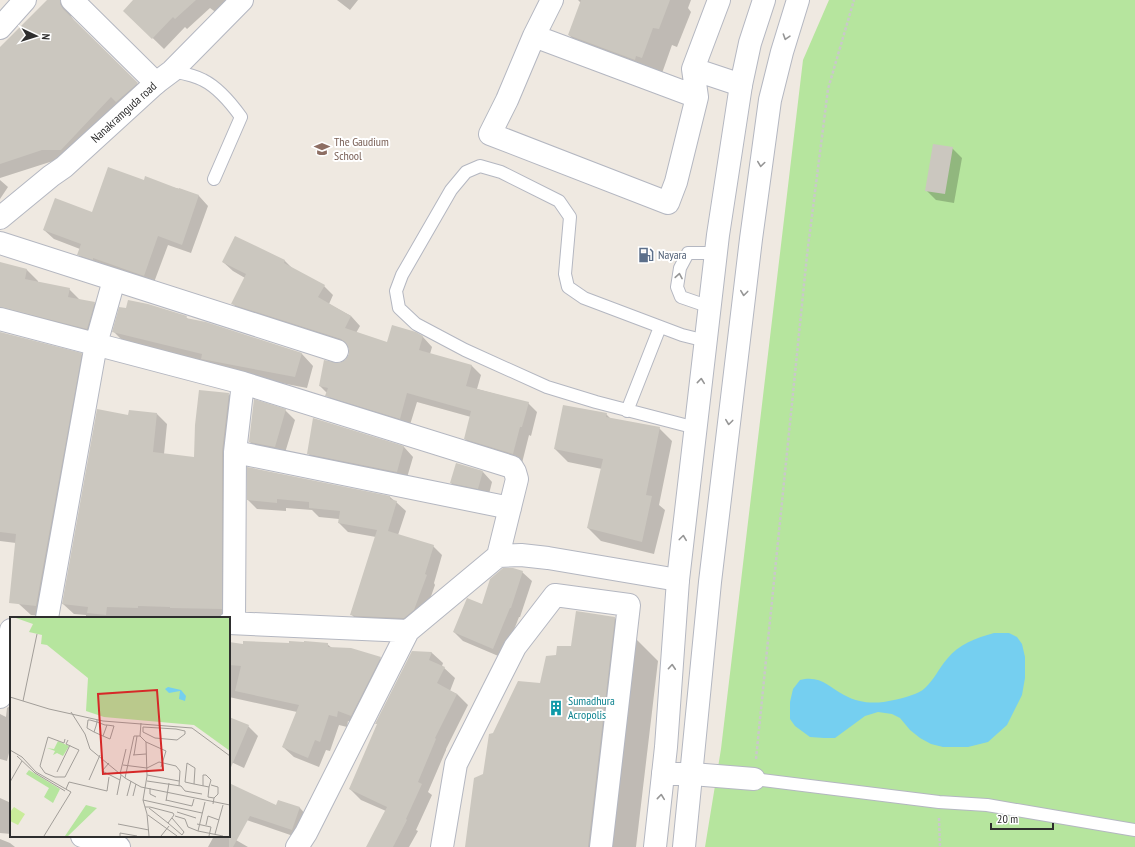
<svg xmlns="http://www.w3.org/2000/svg" width="1135" height="847" viewBox="0 0 1135 847" font-family="'PT Sans Narrow',sans-serif">
<rect width="100%" height="100%" fill="#efe9e1"/>
<!-- green -->
<path fill="#b6e59e" d="M829,0H1135V847H705L721,749L803,60Z"/>
<!-- water -->
<path fill="#75cff0" d="M994,633H1009L1017,637L1022,644L1025,657V678L1022,695L1007,725L988,742L968,747H943L931,744L920,738L910,730L900,718L892,714L878,712L865,716L835,738H824L810,737L795,726L790,719V702L793,689L800,680C821,675 828,687 844,695C860,704 877,704 894,700C903,698 919,694 925,688C934,680 939,668 947,659C959,644 976,638 994,633Z"/>
<!-- shadow -->
<path fill="#0003" d="M48,0H59L71,12V16L74,21L148,94L72,161H53L0,178V53Z
M135,0H233L221,16L210,8L187,29L185,27L164,49L125,11Z
M337,0H358L350,10Z
M578,0H691L688,8L691,12L677,47L672,45L661,76L588,54L569,35L581,3Z
M952,148L962,158L954,203L936,200L926,190Z
M0,180L8,187L0,199Z
M144,181L180,189L199,196L208,206L191,253L168,245L153,285L87,264L78,254L80,249L54,239L44,230L92,213Z
M235,237L285,261L293,269L324,286L333,295L329,304L351,316L360,326L356,333L387,343L415,333L423,337L432,347L430,354L472,366L481,375L477,389L528,403L537,412L531,436L529,435L522,463L475,448L465,439L471,417L417,402L409,428L336,405L327,395V393L320,386L339,364L346,361L350,355V348L242,313L233,304L245,278L233,271L223,262Z
M0,263L27,270L38,281V283L69,289L80,300L94,303L106,314L99,340L0,326Z
M126,309L186,317L189,320L302,354L313,366L307,388L214,370L125,343L114,332Z
M0,333L81,354L93,366L47,616L31,615L19,604L16,543L0,541Z
M229,394L239,405L229,618H86V615L74,614L63,604L129,416L130,411L157,414L167,424L164,454L195,459Z
M285,410L295,420L284,456L259,451L250,442Z
M606,414L611,419L659,428L672,441L659,505L665,510L654,554L601,541L588,528L602,469L568,462L555,449Z
M314,419L404,447L413,457L406,481L317,463L308,453Z
M248,468L390,497L396,502L406,511L398,535L433,546L442,555L434,583L435,585L423,619L360,623L351,614L376,537L348,532L339,523V519L319,517L312,510L286,508V511L257,509L248,500Z
M483,472L492,482L488,498L461,492L451,483Z
M522,572L532,581L520,617H519L503,658L463,641L454,632Z
M615,618L658,661L636,847H466L494,733L541,684L557,656Z
M229,643L244,645L327,644L332,648L380,658L390,668L362,725L348,721L347,727L339,725L330,751L326,750L319,767L294,757L283,747L297,712L229,697Z
M413,652L432,653L443,663L442,666L455,678L450,691L457,694L468,705L446,749V750L428,792L432,795L416,830L418,831L409,847H367L386,811L361,800L350,789L378,725L376,723Z
M11,705V745L7,761L0,759V714L6,717L7,708Z
M229,718L248,726L258,736L244,768L229,761Z
M229,784L277,806L279,801L300,808L309,818L302,839L229,814Z
M0,798L11,803V834L0,833Z
M214,836H229L248,847H208Z
M0,839L10,843L15,847H0Z"/>
<!-- building -->
<path fill="#cbc7bf" d="M47,0H60V4L63,9L138,83L116,102L111,97L61,150H42L0,164V47Z
M133,0H196L175,19L173,17L152,39L123,11Z
M581,0H670L659,29L653,28L642,58L636,56L635,60L568,35Z
M933,144L953,147L945,194L925,191Z
M108,167L144,180L145,176L179,189V188L199,195L182,245L158,236L144,276L93,258V260L77,255L81,244L43,230L55,198L92,212Z
M235,236L285,260L284,263L325,285L318,297L351,316L345,328L387,342L392,325L416,332L423,336L419,350L472,365L466,386L529,402L522,427H520L513,454L464,439L471,411L407,393L400,419L325,396L328,388L319,386L324,360L339,363L345,360L349,354V349L346,343L341,339L231,304L246,274L222,262Z
M0,262L27,269L25,279L70,288L68,297L95,302L87,329L0,307Z
M128,300L148,304L187,316L186,318L206,322L302,353L295,377L201,359L202,354L112,332L119,307L126,308Z
M0,332L82,353L36,606L9,603L16,534L0,532Z
M199,390L229,393L222,452V609L170,608V607L138,606V608L107,607L106,615L87,613L88,607L62,604L97,409L128,415L129,410L157,413L153,452L194,457L195,425Z
M254,399L286,409L275,447L249,442Z
M563,405L607,413L606,417L660,427L646,495L652,496L642,542L587,528L603,459L554,449Z
M313,418L404,446L397,472L307,454Z
M456,463L483,471L478,489L450,483Z
M247,467L390,496V499L397,501L388,531L434,545L425,574L427,575L414,610L404,618L356,616L350,615L377,530L338,523L340,511L309,508V502L277,499V503L247,500Z
M503,568H513L523,571L511,608H510L493,649L453,632L467,598L482,604L490,579Z
M576,611L615,617L588,847H465L474,778L483,774L489,734L493,733L518,681L540,683L546,656L556,655L557,646H571Z
M243,641L289,643V641L304,642V641L328,643V647L351,648L381,657L351,716L338,711L337,717L329,715L320,742L315,740L308,758L282,747L299,705L235,691L241,666L229,665V642L243,644Z
M412,651L432,652L429,660L445,667L437,683L457,694L435,738L436,739L418,782L422,784L406,819L407,820L393,847H366L387,807L349,789L377,724H375Z
M229,717L249,725L229,772Z
M229,783L276,805L278,800L300,807L292,830L250,816L233,847H229Z"/>
<g fill="none" stroke-linecap="round" stroke-linejoin="round">
<defs>
<path id="service" d="M172,71C182,73 194,75 203,80C219,88 231,103 241,117L214,179
M710,307L681,297L677,287L680,268L688,253H716
M627,411L660,327
M696,428L596,402L547,387L465,350L416,324L399,308L396,291L402,275L451,190L466,172L480,166L501,172L559,201L570,217L565,274L568,287L584,298L682,335L706,341
M754,779L939,802L987,805L1135,830"/>
<path id="minor" d="M72,0L156,83
M552,0L534,36L697,97L693,69L719,0
M0,28L25,0
M534,36L507,100L490,134L668,203L676,182L697,97
M693,69L741,85
M0,243L337,351
M0,319L243,383L512,467L515,472L517,479L498,556
M235,452L510,508
M47,618L96,344L114,280
M229,623L408,631
M234,623L235,452L243,383
M0,697L11,630
M663,774H692L754,779
M82,836L110,843L119,847
M297,847L306,833L408,631L498,556L521,555L548,558L678,580
M442,847L456,764L515,647L555,595L629,605L601,847"/>
<g id="secondary">
<path id="s1" d="M0,218L51,176L64,167L156,83L172,71L242,0"/>
<path d="M655,847L666,747L678,580L718,235L741,85L750,43L764,0"/>
<path d="M684,847L710,582L751,239L770,100L782,52L798,0"/>
</g>
</defs>
<!-- service casing -->
<use href="#service" stroke="#b4b7c1" stroke-width="14"/>
<!-- minor casing -->
<use href="#minor" stroke="#b4b7c1" stroke-width="24"/>
<!-- secondary casing -->
<use href="#secondary" stroke="#b4b7c1" stroke-width="24"/>
<!-- path -->
<path stroke="#c9c9c9" stroke-width="2.5" stroke-dasharray="3 2" stroke-linecap="butt" d="M756,759L807,255L828,89L854,0
M939,818L940,847"/>
<!-- service -->
<use href="#service" stroke="#fff" stroke-width="12"/>
<!-- minor -->
<use href="#minor" stroke="#fff" stroke-width="22"/>
<!-- secondary -->
<use href="#secondary" stroke="#fff" stroke-width="22"/>
</g>
<!-- one-way arrows -->
<defs><path id="oneway-chevron" d="M-2-3.5L2.5 0L-2 3.5" fill="none" stroke-width="1.6" stroke-linecap="round" stroke-linejoin="round"/></defs>
<g stroke="#969696">
<use href="#oneway-chevron" transform="translate(786 37) rotate(108)"/>
<use href="#oneway-chevron" transform="translate(761 164) rotate(98)"/>
<use href="#oneway-chevron" transform="translate(679 276) rotate(-80)"/>
<use href="#oneway-chevron" transform="translate(744 293) rotate(97)"/>
<use href="#oneway-chevron" transform="translate(701 381) rotate(-84)"/>
<use href="#oneway-chevron" transform="translate(729 422) rotate(97)"/>
<use href="#oneway-chevron" transform="translate(683 538) rotate(-83)"/>
<use href="#oneway-chevron" transform="translate(672 667) rotate(-86)"/>
<use href="#oneway-chevron" transform="translate(661 797) rotate(-84)"/>
</g>
<!-- icons -->
<defs>
<symbol id="school-bare" viewBox="-9 -9 18 18"><path d="M0-5L7-2L0 1L-7-2ZM-4 1L0 2.5L4 1V4Q0 6-4 4Z" fill="#8d6e63" stroke="#fff" stroke-width="2.5" paint-order="stroke"/></symbol>
<symbol id="fuel-bare" viewBox="-9 -9 18 18"><path d="M-5.5-6h7V0h2V4h1.3V-2.5L3-4.5l.8-.8L6-3V5H2.5V1h-1V6h-7ZM-4.2-4.7v3.2H.2V-4.7Z" fill="#5c6f8a" stroke="#fff" stroke-width="2.5" paint-order="stroke"/></symbol>
<symbol id="building-bare" viewBox="-9 -9 18 18"><path d="M-4-6H4V6H1V3H-1V6H-4ZM-2.5-4.3h1.7v1.8h-1.7ZM.8-4.3h1.7v1.8H.8ZM-2.5-1h1.7V.8h-1.7ZM.8-1h1.7V.8H.8Z" fill="#0f9aa8" stroke="#fff" stroke-width="2.5" paint-order="stroke"/></symbol>
</defs>
<g fill-rule="evenodd">
<use href="#school-bare" x="311" y="138" width="22" height="22"/>
<use href="#fuel-bare" x="635" y="244" width="22" height="22"/>
<use href="#building-bare" x="545" y="697" width="22" height="22"/>
</g>
<g text-anchor="middle" stroke-width="4" stroke-linejoin="round" paint-order="stroke">
<!-- street labels -->
<g font-size="12" fill="#2e2e2e" stroke="#fff">
<text dy="4" stroke="none"><textPath href="#s1" startOffset="163">Nanakramguda road</textPath></text>
</g>
<!-- education labels -->
<g font-size="12" fill="#785e54" stroke="#fff" text-anchor="start">
<text x="334" y="146">The Gaudium<tspan x="334" dy="14">School</tspan></text>
</g>
<!-- service labels -->
<g font-size="12" fill="#4e5e75" stroke="#fff" text-anchor="start">
<text x="658" y="259">Nayara</text>
</g>
<!-- culture labels -->
<g font-size="12" fill="#0d838f" stroke="#fff" text-anchor="start">
<text x="568" y="705">Sumadhura<tspan x="568" dy="14">Acropolis</tspan></text>
</g>
</g>
<!-- overview -->
<g transform="translate(10 617)">
<rect width="220" height="220" fill="#efe9e1"/>
<path d="M6,1H220V134L184,108L94,100L76,94L78,61L37,28L31,27L32,18L19,15L23,7ZM48,124L59,129L53,139L47,136L43,138L45,134L37,131L44,132ZM19,153L50,172L43,186L34,180L39,171L16,157ZM76,188L87,191L58,219H55Z" fill="#b6e59e"/>
<path d="M4,190L15,197L8,208L0,204V195Z" fill="#c9ec9a"/>
<path d="M158,70L171,73L176,79L175,84L169,82L170,74L159,76L155,72Z" fill="#75cff0"/>
<path fill="none" stroke="#a29e99" stroke-width="1" d="M0,80L39,92L93,104L182,111L220,139M13,84L27,17M61,95L75,117L80,132L115,161L131,170L220,188M131,106L130,119L136,125L156,134L151,150M133,110L166,112L175,114V117L167,123L145,121L133,115ZM84,115L77,111L78,103H80L87,105L95,108H97L93,119L84,115L86,109L87,105V103M93,119L100,122L104,109L97,108M55,122L54,126L38,120L30,149L35,156L45,160H55L69,133L56,127L58,123M136,125L137,159L133,183L137,197L139,219M0,133L12,140L26,155L61,175L34,219M123,138L136,137M124,138L127,119M7,139L25,156L55,174M99,146L92,154L110,163M113,148L137,151L149,145L166,149L170,154L169,169M47,155L60,128M110,157L116,132M137,158L169,164M115,161L124,119H130M79,163L90,138M137,164L171,169L175,174L192,177M0,165L12,144M184,167L185,151L177,146L175,165L184,167L199,170L198,180L204,181L203,187M201,168L208,170V177L204,181M193,169V158H196L201,163L199,170M140,171V177L146,180M56,172L59,165L97,174L99,160M107,178L111,158M117,179L121,164M123,179L126,167M133,183L192,196M156,183L182,189L184,182M156,184L159,166M195,185L188,214L213,219M135,190H140L163,196L164,198L158,206L139,191M167,195L186,201M138,198L167,219M165,199L175,202L178,210L188,214M158,206L172,218L174,215L162,201M108,207L139,213M187,207L201,210L199,219M196,208L198,199L209,203M205,217L213,188M110,219V216L127,219M151,219L159,209"/>
<path fill="#d62828" fill-opacity="0.15" stroke="#d62828" stroke-width="2" d="M147,73L153,153L93,157L88,77Z"/>
<rect width="220" height="220" fill="none" stroke="#2e2e2e" stroke-width="2"/>
</g>
<!-- north arrow -->
<g transform="translate(36 36) rotate(94)" stroke="#ffffff" stroke-width="3" paint-order="stroke">
<path d="M0-3L7 15L0 10L-7 15Z" fill="#2e2e2e"/>
<text y="-6" font-size="11" font-weight="bold" text-anchor="middle" fill="#2e2e2e">N</text>
</g>
<!-- scale -->
<path d="M991 823v6h62v-6" fill="none" stroke="#2e2e2e" stroke-width="2"/>
<text x="997" y="823" font-size="12" fill="#2e2e2e" stroke="#ffffff" stroke-width="3" paint-order="stroke">20 m</text>
</svg>
